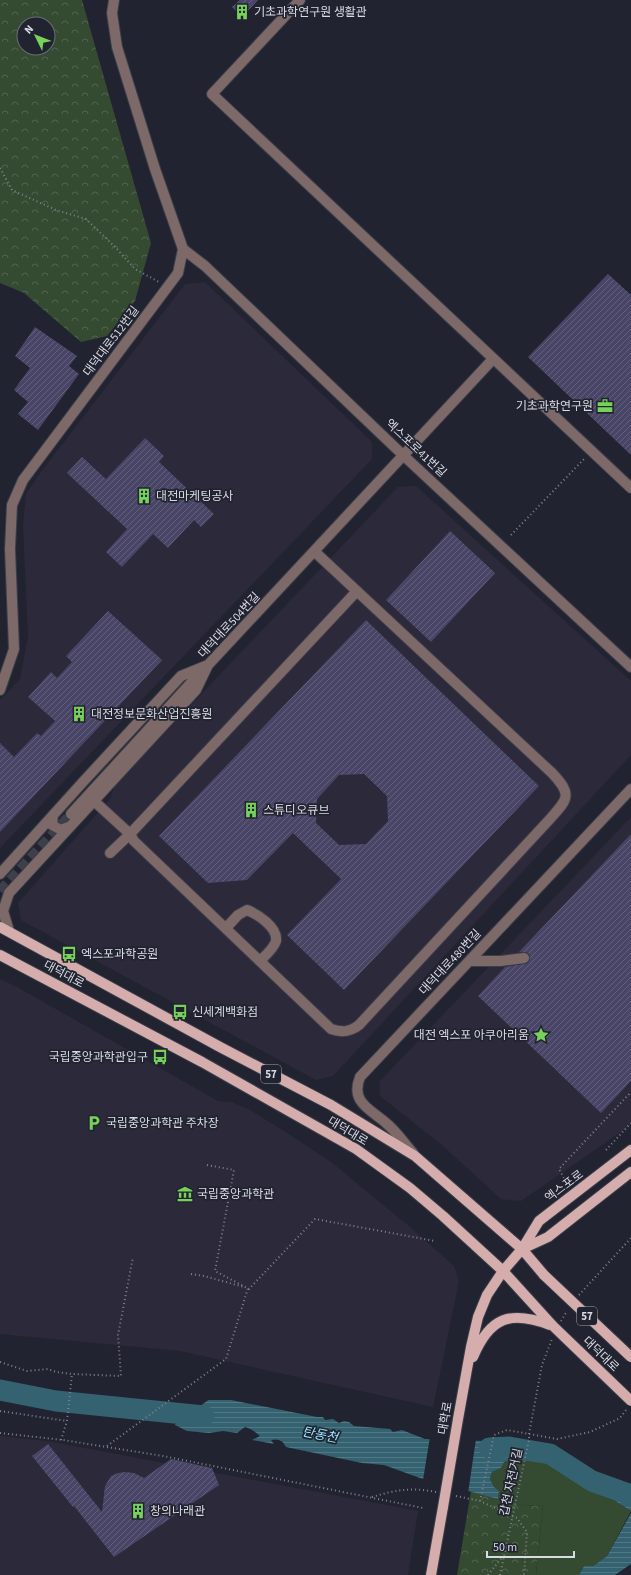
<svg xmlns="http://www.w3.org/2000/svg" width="631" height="1575" viewBox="0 0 631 1575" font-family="'Source Sans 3','Noto Sans KR',sans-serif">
<defs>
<pattern id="forest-crowns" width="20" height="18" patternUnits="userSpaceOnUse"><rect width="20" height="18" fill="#344a31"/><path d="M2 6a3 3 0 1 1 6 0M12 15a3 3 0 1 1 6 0" fill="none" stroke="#51644f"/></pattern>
<pattern id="water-rules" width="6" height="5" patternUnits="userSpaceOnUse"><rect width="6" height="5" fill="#346271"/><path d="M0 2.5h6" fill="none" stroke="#517885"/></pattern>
<pattern id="building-hatch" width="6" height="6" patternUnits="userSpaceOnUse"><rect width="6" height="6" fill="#494566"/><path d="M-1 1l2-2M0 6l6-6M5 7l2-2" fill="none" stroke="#635f7c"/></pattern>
</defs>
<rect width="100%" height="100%" fill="#212430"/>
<!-- commercial -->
<path fill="#2c293a" d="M205,282L372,442V459L0,848V700L20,679L28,636L23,526L26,494L41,472L185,284Z
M416,486L631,681V755L333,1076L316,1080L21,920L18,903L110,799L115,785L398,487Z
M631,817V1125L521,1201L501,1199L443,1146L380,1096L379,1082Z
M0,979L17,987L218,1101L232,1102L250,1110L284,1131L331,1162L410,1227L454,1266L459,1281L433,1407L180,1351L0,1334Z
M0,1436L53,1442L418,1511L408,1575H0Z"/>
<!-- grass -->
<path fill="#344a31" d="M517,1452L539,1456L565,1468L589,1487L601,1492L631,1511L607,1556L593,1566H584L579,1575H536L543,1505L526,1506L498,1499L499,1491L494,1487L490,1479L492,1472L501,1468L503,1462L511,1460Z"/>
<!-- forest -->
<path fill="url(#forest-crowns)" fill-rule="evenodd" d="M0,0H82L151,243L135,301L107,336L81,342L24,293L0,283ZM24,24H48V48H24Z
M471,1491L526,1506L543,1505L536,1575H457Z"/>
<!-- water -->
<path fill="url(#water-rules)" d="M182,1400H231L317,1417H323L325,1420L333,1419L339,1423L344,1421L349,1422L354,1426L390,1429L393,1432L402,1430L425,1439L484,1441L488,1439L496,1441L504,1437L519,1440C517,1452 516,1459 504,1462L501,1468L492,1472L490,1479L494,1487L499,1491L498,1499L420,1478L384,1465L362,1463L286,1447C283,1441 279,1438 271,1440L274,1444L252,1440L260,1436C255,1432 252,1429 245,1427L237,1433L223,1431L209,1433L187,1431L169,1422Z
M569,1461C589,1472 609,1479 631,1484V1511L601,1492L589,1487L565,1468Z
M631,1513V1564L615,1575H579L584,1566H593L607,1556Z"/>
<!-- pier -->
<path fill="#212430" d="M211,1398L173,1426L168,1423L181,1399Z
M430,1437L476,1439L468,1493L423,1480Z"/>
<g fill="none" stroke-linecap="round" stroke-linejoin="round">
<!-- river -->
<path stroke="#346271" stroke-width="21" d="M0,1390L56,1401L204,1416
M489,1448L509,1447L550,1454L592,1481L631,1495"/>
</g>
<!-- building -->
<path fill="url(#building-hatch)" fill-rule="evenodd" d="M240,0H258L242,17L232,7Z
M608,274L631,295V455L528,357Z
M35,327L77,356L69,366L79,374L38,430L18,414L28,402L14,390L30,368L15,356Z
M145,438L164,456L159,462L214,514L201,527L194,520L168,548L153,534L122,567L106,552L127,529L67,473L82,457L106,479Z
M450,531L495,573L431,642L386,600Z
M108,611L162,660L0,832V743L14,757L37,733L41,736L55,721L28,697L51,672L57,678L72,662L66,656Z
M366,620L539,786L344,990L287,935L341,879L293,833L247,880L208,883L159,836ZM364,774L387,796L388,821L366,844L339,845L316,823L317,799L339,775Z
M631,834V1081L601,1113L478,996L505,967L528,963L530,958L529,954L526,952H519Z
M48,1444L102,1512L105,1486L111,1476L118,1473L125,1472L134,1473L144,1478L171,1459L212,1468L219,1485L114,1557L74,1506L73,1507L32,1456Z"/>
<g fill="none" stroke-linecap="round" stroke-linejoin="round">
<!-- minor-tunnel -->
<path stroke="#3d3f4b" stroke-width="10" stroke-dasharray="10 5" stroke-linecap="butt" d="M0,891L71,814"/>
<defs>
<path id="minor" d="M300,0L212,94L631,488
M183,249L205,266L404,456L631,667
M315,552L552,773C573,795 568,799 549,820L359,1025C350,1032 342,1033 331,1029L134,841L130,834L357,591
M0,690L14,649L10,549L12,505L23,480L178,273L183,249L155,169L117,47L112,13L114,0
M94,801L130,834L110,853
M71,814L201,672
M53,815L52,825L61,830L71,826
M0,874L82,783L181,676L208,665
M226,928L238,915L247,910C257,914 278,927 276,941C274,948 266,955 260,961
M9,931L3,911L9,893L196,690L208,665L493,359
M469,961H501L524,958
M413,1153C404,1143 396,1131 386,1123C370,1109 350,1102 360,1077L631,789"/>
<path id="major" d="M0,927L220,1047L331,1105L415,1156L522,1249L544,1275
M0,955L202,1062L356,1149L410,1188L443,1216L503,1271L553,1326
M522,1249L548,1237L631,1172
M473,1357C490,1317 510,1310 550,1325
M458,1419L471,1347L478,1317L487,1295L503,1271L522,1249L539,1221L631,1150
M431,1575L443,1507"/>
</defs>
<!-- minor casing -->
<use href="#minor" stroke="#3b3e49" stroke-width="12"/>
<!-- major casing -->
<use href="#major" stroke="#3b3e49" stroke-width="12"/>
<!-- path -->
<path stroke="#81838d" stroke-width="2" stroke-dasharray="1 3" stroke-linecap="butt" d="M0,168L12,190L56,210L86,219L115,247L135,269L159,282
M511,535L585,458
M606,1150L631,1123
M207,1165L234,1170L215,1271L249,1289L315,1219L435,1241
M564,1178L559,1169L631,1092
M191,1274L204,1276L244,1287
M579,1295L631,1238
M561,1321L567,1311
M0,1362L27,1371L48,1369L56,1372L72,1374L121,1376L118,1335L133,1257
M0,1411L67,1421
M0,1433L63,1440L163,1456L423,1508
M61,1440L67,1421L72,1374
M107,1446L226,1359L248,1288
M456,1496L480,1501L517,1518L527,1532L524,1575
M372,1497C396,1490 410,1487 436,1492
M480,1501L494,1435L507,1430L557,1439L590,1432L620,1418L626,1410
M488,1575L503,1556
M500,1575L529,1440V1434L542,1365L552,1339"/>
<!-- minor -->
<use href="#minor" stroke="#7c6968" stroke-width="10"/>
<!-- major -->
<use href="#major" stroke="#d5adac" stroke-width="10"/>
<defs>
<path id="major-bridge" d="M544,1275L631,1357
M553,1326L631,1401
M443,1507L458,1419"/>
</defs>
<!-- major-bridge casing -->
<use href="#major-bridge" stroke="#3b3e49" stroke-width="12" stroke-linecap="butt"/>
<!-- major-bridge -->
<use href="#major-bridge" stroke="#d5adac" stroke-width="10"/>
</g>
<!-- icons -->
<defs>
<symbol id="building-bare" viewBox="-9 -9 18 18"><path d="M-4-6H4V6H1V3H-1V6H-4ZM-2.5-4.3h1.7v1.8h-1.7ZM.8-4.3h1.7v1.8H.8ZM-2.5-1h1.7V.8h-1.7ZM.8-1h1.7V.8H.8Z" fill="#77d259" stroke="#212430" stroke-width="2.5" paint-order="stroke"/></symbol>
<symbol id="office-bare" viewBox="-9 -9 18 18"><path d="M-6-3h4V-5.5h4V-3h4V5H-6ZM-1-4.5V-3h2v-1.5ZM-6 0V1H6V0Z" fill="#77d259" stroke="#212430" stroke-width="2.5" paint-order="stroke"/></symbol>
<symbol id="bus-bare" viewBox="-9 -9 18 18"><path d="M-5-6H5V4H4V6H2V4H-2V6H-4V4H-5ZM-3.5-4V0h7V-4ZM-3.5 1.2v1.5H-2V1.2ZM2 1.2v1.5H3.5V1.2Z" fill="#77d259" stroke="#212430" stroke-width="2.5" paint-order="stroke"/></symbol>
<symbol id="sight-bare" viewBox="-9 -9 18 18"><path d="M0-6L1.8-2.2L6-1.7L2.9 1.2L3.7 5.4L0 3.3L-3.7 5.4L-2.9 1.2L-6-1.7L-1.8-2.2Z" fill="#77d259" stroke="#212430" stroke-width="2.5" paint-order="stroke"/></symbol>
<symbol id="parking-bare" viewBox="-9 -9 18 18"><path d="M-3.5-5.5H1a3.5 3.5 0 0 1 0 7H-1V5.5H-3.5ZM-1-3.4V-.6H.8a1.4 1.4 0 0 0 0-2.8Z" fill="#77d259" stroke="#212430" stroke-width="2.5" paint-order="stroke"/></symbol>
<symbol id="museum-bare" viewBox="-9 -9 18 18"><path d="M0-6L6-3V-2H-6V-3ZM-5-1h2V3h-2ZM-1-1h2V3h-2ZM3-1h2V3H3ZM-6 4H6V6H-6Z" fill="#77d259" stroke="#212430" stroke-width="2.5" paint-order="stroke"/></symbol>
</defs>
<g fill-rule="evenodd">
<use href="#building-bare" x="231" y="1" width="22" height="22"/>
<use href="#office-bare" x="594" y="395" width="22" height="22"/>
<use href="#building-bare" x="133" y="485" width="22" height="22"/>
<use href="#building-bare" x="68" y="703" width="22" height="22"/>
<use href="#building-bare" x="240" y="799" width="22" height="22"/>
<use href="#bus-bare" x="58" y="943" width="22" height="22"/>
<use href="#bus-bare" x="169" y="1001" width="22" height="22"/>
<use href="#sight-bare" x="530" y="1024" width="22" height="22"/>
<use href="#bus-bare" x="149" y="1046" width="22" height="22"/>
<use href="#parking-bare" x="83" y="1112" width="22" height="22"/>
<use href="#museum-bare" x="174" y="1183" width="22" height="22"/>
<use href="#building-bare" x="127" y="1500" width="22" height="22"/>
</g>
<g text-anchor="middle" stroke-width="3.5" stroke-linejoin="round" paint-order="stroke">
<!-- shield labels -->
<g fill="#212430" stroke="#a2a4ad" stroke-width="1">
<rect x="261" y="1065" width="20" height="18" rx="3"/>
<rect x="577" y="1307" width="20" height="18" rx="3"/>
</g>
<g font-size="11" font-weight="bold" fill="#d9dbe3">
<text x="271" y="1078">57</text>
<text x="587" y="1320">57</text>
</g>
<!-- poi labels -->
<g font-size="12" fill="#d9dbe3" stroke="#212430" text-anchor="start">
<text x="254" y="16">기초과학연구원 생활관</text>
<text x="593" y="410" text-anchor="end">기초과학연구원</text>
<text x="156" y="500">대전마케팅공사</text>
<text x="91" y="718">대전정보문화산업진흥원</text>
<text x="263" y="814">스튜디오큐브</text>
<text x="81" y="958">엑스포과학공원</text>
<text x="192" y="1016">신세계백화점</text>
<text x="529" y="1039" text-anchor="end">대전 엑스포 아쿠아리움</text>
<text x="148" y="1061" text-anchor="end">국립중앙과학관입구</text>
<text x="106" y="1127">국립중앙과학관 주차장</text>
<text x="197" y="1198">국립중앙과학관</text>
<text x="150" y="1515">창의나래관</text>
</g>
<!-- street labels -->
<g font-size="12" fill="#d9dbe3" stroke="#212430">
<text transform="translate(111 341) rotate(-53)" y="4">대덕대로512번길</text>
<text transform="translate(416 448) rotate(43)" y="4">엑스포로41번길</text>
<text transform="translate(229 625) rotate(-47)" y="4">대덕대로504번길</text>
<text transform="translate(450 962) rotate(-47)" y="4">대덕대로480번길</text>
<text transform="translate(64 974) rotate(28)" y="4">대덕대로</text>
<text transform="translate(348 1131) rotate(31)" y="4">대덕대로</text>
<text transform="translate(564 1186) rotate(-37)" y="4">엑스포로</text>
<text transform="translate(601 1354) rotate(44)" y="4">대덕대로</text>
<text transform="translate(445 1418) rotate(-80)" y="4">대학로</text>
<text transform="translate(511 1482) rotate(-78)" y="4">갑천 자전거길</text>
</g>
<!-- water labels -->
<g font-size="13" font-style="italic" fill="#95e4ff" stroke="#212430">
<text transform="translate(320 1434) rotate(11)" y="5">탄동천</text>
</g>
</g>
<!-- north arrow -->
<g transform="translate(36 36) rotate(313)"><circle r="19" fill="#212430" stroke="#6b6d78"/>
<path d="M0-3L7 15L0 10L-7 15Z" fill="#77d259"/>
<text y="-6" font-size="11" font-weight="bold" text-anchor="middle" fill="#d9dbe3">N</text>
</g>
<!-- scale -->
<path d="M487 1551v6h87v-6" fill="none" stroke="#d9dbe3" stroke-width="2"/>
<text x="493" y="1551" font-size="12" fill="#d9dbe3" stroke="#212430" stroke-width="3" paint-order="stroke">50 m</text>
</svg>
